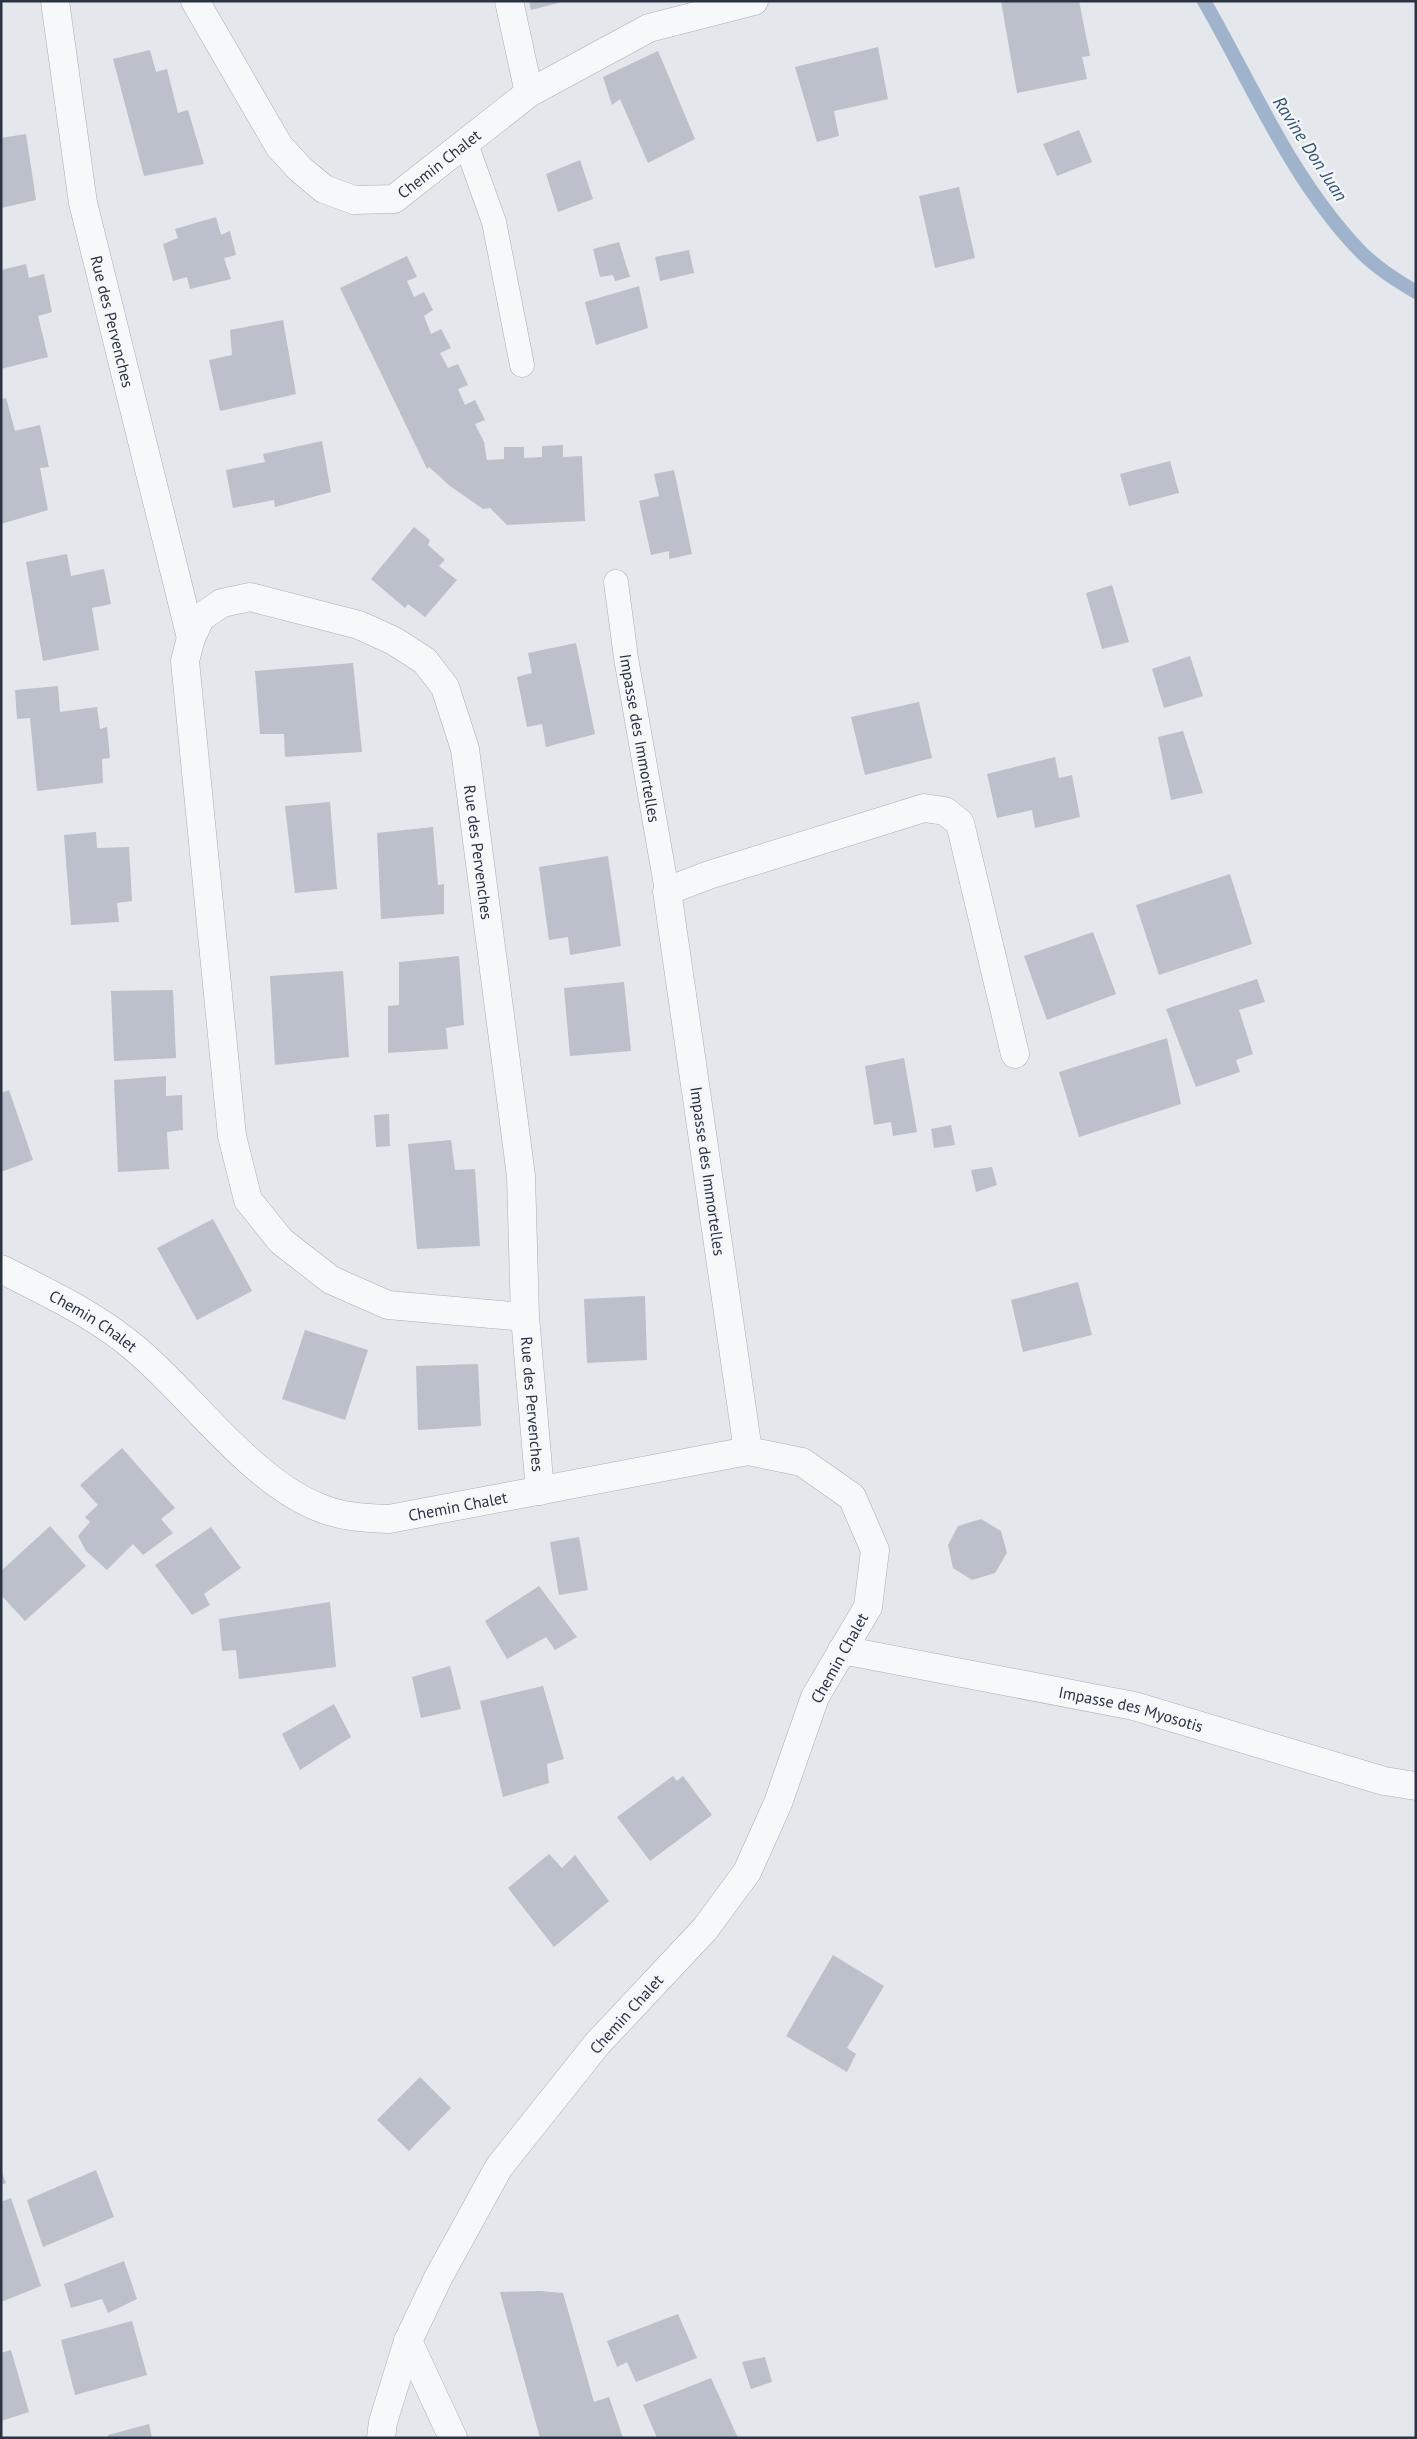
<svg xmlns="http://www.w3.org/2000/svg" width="1417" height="2439" viewBox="0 0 1417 2439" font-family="'PT Sans',sans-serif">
<rect width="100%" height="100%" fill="#e4e7ec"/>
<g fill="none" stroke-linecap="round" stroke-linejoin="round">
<!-- stream -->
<path stroke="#9fb4cc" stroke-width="14" d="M1204,1C1253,86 1290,177 1358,249C1375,267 1396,280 1416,292"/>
</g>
<!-- building -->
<path fill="#bbc0ca" d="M529,1H562V2L531,10Z
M1001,1H1079L1090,56L1082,57L1087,79L1017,93Z
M878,47L888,99L834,111L839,136L817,142L795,67Z
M150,50L156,72L167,69L178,113L188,110L204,164L144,176L113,59Z
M658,51L695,139L648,163L620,99L612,105L603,77Z
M1079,130L1092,162L1057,176L1043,144Z
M26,134L36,200L1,208V138Z
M580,160L593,199L558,212L546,174Z
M959,187L975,258L935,268L919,196Z
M216,217L221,235L230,231L236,255L224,258L231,279L190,289L187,277L173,281L163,244L178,238L175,229Z
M619,242L630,277L615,281L613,275L600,277L593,249Z
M689,250L694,273L660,281L655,257Z
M407,256L417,277L407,281L414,297L424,292L433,310L424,316L431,334L441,329L451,348L440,353L448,368L458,364L468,385L458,389L465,405L475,400L485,420L475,424L484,442L487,460L504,459V447H524V458L542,457V446L563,445V457L582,456L585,521L507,525L490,508L483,509L450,486L429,467L427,469L340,288Z
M26,264L29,278L44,274L52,312L38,316L48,357L1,369V270Z
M639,286L648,328L596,345L585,302Z
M283,320L296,394L220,411L209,360L232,355L230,330Z
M6,398L15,431L40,425L49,467L40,468L48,510L1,524V399Z
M322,441L331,492L275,507L274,500L233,508L226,470L265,462L263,454Z
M1170,461L1179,493L1129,506L1120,474Z
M674,470L692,554L669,559V551L651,555L639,501L659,496L654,474Z
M414,527L430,540L428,545L445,560L439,566L457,580L425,617L408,604L405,608L371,579Z
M67,554L71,576L104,569L111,604L92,608L99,650L43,661L26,562Z
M1112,585L1129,642L1102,649L1086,593Z
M576,643L595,734L546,747L542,724L527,727L517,677L532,673L528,653Z
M1190,656L1203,696L1164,708L1152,669Z
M353,663L362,752L285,757L284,734H260L255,671Z
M58,686L60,712L97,707L100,729L107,727L110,758L102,759L103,783L37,791L30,718L17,719L15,690Z
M919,702L932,758L865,775L851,717Z
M1183,731L1203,793L1171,800L1158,737Z
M1055,757L1059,778L1072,775L1080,817L1035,828L1032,810L997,818L987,774Z
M330,802L337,889L295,893L285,806Z
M433,827L438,885L444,884V914L381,919L377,833Z
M96,832L97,848L129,847L132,901L117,903L119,922L71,925L64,835Z
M608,856L621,946L570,955L568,937L549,940L539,867Z
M1230,874L1252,944L1159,975L1136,905Z
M1093,932L1116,994L1047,1020L1024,956Z
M459,956L464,1025L446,1028L448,1049L388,1053V1006L399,1005V962Z
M343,971L349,1057L275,1065L270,976Z
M1257,979L1265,1002L1239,1010L1253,1054L1236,1060L1240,1072L1196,1087L1166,1009Z
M624,982L631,1051L570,1056L564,988Z
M173,990L176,1058L114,1061L111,991Z
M1167,1038L1181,1104L1079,1137L1059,1072Z
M904,1058L917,1132L893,1136L891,1122L874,1125L865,1066Z
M166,1076V1096L182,1095L183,1130L167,1132L169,1169L118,1172L114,1080Z
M9,1090L33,1160L1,1172V1093Z
M389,1114L390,1146L376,1147L374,1115Z
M951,1125L955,1145L934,1148L931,1129Z
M451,1140L455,1170L475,1169L480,1246L417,1249L408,1144Z
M992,1167L997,1185L976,1192L971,1170Z
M213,1219L252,1291L197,1320L157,1248Z
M1078,1282L1092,1335L1023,1352L1011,1300Z
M645,1296L647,1360L587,1363L584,1299Z
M305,1330L368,1350L345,1420L282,1399Z
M478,1364L481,1426L418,1430L416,1366Z
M122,1448L175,1508L161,1519L173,1533L143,1555L133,1544L107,1570L86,1551L78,1536L90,1522L85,1517L98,1505L80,1485Z
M981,1519L1001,1531L1007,1553L995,1573L972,1580L953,1568L948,1545L958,1526Z
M50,1526L86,1566L25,1621L1,1595V1571Z
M211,1527L241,1568L204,1594L210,1605L192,1615L155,1565Z
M579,1537L588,1590L559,1595L550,1542Z
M539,1586L577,1637L555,1650L546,1637L507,1659L485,1621Z
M330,1602L336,1667L239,1679L236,1650L222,1651L219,1619Z
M450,1666L461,1709L421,1718L412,1677Z
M543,1686L564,1759L547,1764L549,1783L503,1797L480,1701Z
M334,1704L351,1737L300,1770L282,1734Z
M673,1776L677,1781L683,1776L712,1815L650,1861L617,1817Z
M549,1854L562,1868L575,1855L609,1901L554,1947L508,1888Z
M833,1955L884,1986L847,2048L856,2054L847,2072L786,2036Z
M420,2077L451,2108L409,2151L377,2120Z
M1,2170L6,2183L1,2185Z
M96,2170L114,2217L43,2247L27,2200Z
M11,2198L41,2286L1,2302V2202Z
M124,2261L137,2299L108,2313L102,2299L71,2308L64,2284Z
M540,2291L563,2293L594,2402L609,2397L623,2438H540L500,2292Z
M678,2314L697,2358L636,2382L627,2362L617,2367L607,2341Z
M132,2321L147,2375L75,2395L61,2340Z
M11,2350L29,2412L1,2421V2353Z
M765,2357L772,2382L751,2389L742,2362Z
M711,2378L738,2438H657L643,2405Z
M149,2424L152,2438H108V2435Z"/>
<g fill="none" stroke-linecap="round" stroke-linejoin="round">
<defs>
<g id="lane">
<path d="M466,144L494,222L522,365"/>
<path id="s1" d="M616,582L626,658L667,891"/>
</g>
<g id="street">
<path id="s2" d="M55,1L83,203L191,638"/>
<path id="s3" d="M195,1L279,146L300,169L324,189L354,200L394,199L529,93L649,28L754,1"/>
<path d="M509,1L529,93"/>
<path id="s4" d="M1,1269C48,1293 98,1316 138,1351C193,1398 251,1480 318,1507C341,1517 364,1518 389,1519L748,1451L802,1462L852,1497L875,1550L868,1607L815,1697L778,1803L747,1872L705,1929L597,2044L499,2167L438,2278L408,2341L383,2422L381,2438"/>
<path id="s5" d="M525,1317L388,1305L331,1280L281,1241L248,1200L232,1136L185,661L191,638L201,617L222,603L250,597L359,625L394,641L425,661L445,687L465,749L521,1176L525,1317L540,1491"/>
<path d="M748,1451L667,891L709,875L924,808L945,811L960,823L1015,1054"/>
<path id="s6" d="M842,1650L1134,1706L1384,1781L1416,1786"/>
<path d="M408,2341L453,2438"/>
</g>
</defs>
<!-- lane casing -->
<use href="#lane" stroke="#a9aeb7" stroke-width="25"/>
<!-- street casing -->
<use href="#street" stroke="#a9aeb7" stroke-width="29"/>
<!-- lane -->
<use href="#lane" stroke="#f7f8fa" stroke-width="24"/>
<!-- street -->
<use href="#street" stroke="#f7f8fa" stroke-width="28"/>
</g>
<g text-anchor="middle" stroke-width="5" stroke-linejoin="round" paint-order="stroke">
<!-- street labels -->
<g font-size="16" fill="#2b3445" stroke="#f4f6f9">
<text dy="6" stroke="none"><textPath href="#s3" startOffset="359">Chemin Chalet</textPath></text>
<text dy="6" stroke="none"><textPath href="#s2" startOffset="326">Rue des Pervenches</textPath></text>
<text dy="6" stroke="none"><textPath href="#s1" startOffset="158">Impasse des Immortelles</textPath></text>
<text dy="6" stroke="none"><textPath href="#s5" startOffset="1350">Rue des Pervenches</textPath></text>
<text transform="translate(708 1171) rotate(82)" y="6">Impasse des Immortelles</text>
<text dy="6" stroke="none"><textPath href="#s4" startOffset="106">Chemin Chalet</textPath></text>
<text dy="6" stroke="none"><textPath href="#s5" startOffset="1905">Rue des Pervenches</textPath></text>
<text dy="6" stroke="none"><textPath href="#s4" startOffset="542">Chemin Chalet</textPath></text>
<text transform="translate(839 1658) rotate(-61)" y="6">Chemin Chalet</text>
<text dy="6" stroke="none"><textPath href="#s6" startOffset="295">Impasse des Myosotis</textPath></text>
<text transform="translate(626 2014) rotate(-48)" y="6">Chemin Chalet</text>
</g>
<!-- water labels -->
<g font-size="18" font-style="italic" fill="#34527a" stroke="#f4f6f9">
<text transform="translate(1310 149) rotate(57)" y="6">Ravine Don Juan</text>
</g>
</g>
<!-- border -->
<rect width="1417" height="2439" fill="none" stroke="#2b3445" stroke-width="5"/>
</svg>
